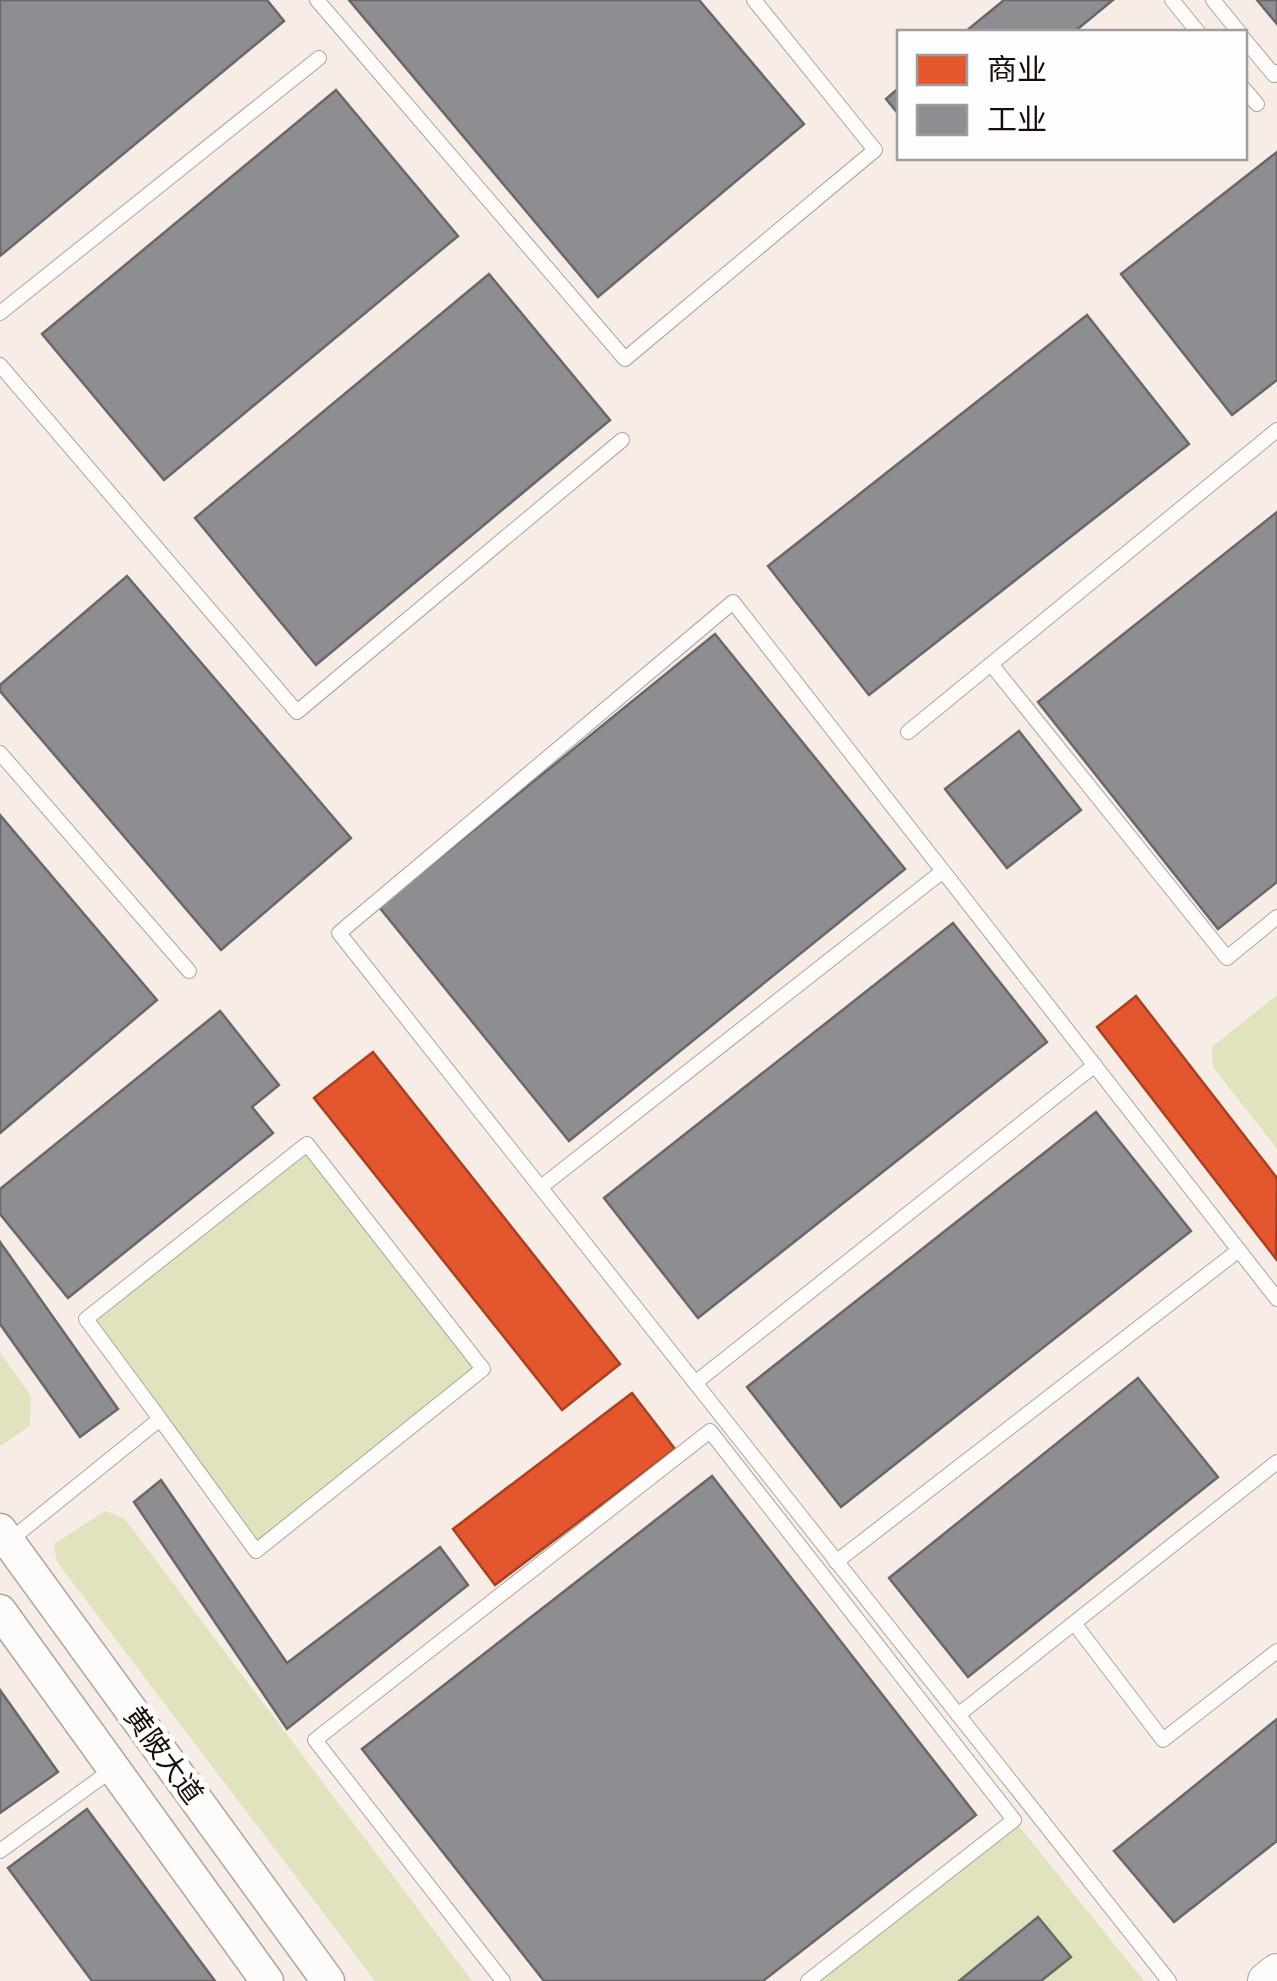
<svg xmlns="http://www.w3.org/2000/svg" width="1277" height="1981" viewBox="0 0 1277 1981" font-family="'IBM Plex Sans','Noto Sans SC',sans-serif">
<rect width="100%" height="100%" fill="#f8ede6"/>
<!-- green -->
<path fill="#e1e2be" d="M1277,995V1149L1213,1067L1212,1047Z
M307,1144L483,1369L256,1551L86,1319Z
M0,1352L31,1396L30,1426L0,1446Z
M105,1511L125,1519L472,1981H375L57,1562L54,1544Z
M1014,1820L1144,1981H808Z"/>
<!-- shops -->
<path fill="#e4572e" stroke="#a74122" stroke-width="2.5" d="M1136,996L1277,1178L1276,1259L1097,1027Z
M373,1052L620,1364L562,1410L314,1098Z
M632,1393L675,1449L495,1585L453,1529Z"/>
<!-- industry -->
<path fill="#8d8d92" stroke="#6a6768" stroke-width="2.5" d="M0,0H267L284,21L0,256Z
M349,0H699L804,124L598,297Z
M1004,0H1113L1074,32H965Z
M1257,0H1277V24Z
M900,87V116L886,99Z
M336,90L458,236L164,480L42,334Z
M1277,152V380L1232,415L1121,274Z
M489,274L610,420L316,665L195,518Z
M1087,315L1189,444L869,695L768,566Z
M1277,512V882L1218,929L1038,702Z
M127,576L351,838L221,950L0,691V685Z
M715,634L905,869L569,1141L379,907Z
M1019,731L1081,810L1007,868L945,789Z
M0,815L157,1000L0,1133Z
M953,923L1047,1042L698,1318L604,1198Z
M220,1011L279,1085L252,1107L273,1133L68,1298L0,1214V1189Z
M1096,1112L1191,1231L841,1507L747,1387Z
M0,1242L118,1409L80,1437L0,1324Z
M1138,1378L1218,1477L968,1677L889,1578Z
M712,1476L976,1815L763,1981H544L362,1749Z
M161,1480L287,1663L440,1547L468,1585L287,1729L134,1502Z
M0,1690L58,1772L0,1813Z
M1277,1719V1841L1174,1922L1114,1851Z
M87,1809L215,1981H92L8,1868Z
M1038,1917L1071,1957L1041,1981H959Z"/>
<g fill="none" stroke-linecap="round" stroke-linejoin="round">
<defs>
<path id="service" d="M317,0L625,359L875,150L754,0
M1172,0L1198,32
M1213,0L1239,32
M1244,39L1274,75L1277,72
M1244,89L1257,104
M0,313L319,58
M0,365L297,712L622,440
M991,664L1227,958L1277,917
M908,732L1277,430
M0,753L189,971
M541,1187L943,871
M695,1383L1095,1065
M9,1541L160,1419L256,1551L483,1369L307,1144L86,1319L160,1419
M836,1562L1239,1250
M1074,1623L1163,1740L1277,1651
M958,1715L1277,1462
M0,1851L113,1769
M503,1981L315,1740L710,1431L1014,1820L808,1981
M1169,1981L339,933L733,602L1277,1299"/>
<path id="tertiary" d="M0,1530L328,1981
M0,1611L267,1981"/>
<path id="secondary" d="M1267,1981L1277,1973"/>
</defs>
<!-- service casing -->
<use href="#service" stroke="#aea49d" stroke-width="16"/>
<!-- tertiary casing -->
<use href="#tertiary" stroke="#aea49d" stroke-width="35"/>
<!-- secondary casing -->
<use href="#secondary" stroke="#aea49d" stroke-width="40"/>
<!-- service -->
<use href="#service" stroke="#fefcfb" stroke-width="14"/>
<!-- tertiary -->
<use href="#tertiary" stroke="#fefcfb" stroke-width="32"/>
<!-- secondary -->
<use href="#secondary" stroke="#fefcfb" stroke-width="38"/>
</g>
<g text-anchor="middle" stroke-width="10" stroke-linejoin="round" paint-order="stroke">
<!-- street labels -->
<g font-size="28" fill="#180d07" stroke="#fdfdfd">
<text transform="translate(164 1755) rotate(54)" y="10">黄陂大道</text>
</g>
</g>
<!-- legend -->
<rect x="897" y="30" width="350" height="130" fill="#fdfdfd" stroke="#a19d9b" stroke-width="2.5"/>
<rect x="917" y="55" width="50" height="30" fill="#e4572e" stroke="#a19d9b" stroke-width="2.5"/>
<text x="987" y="80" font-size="30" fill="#180d07">商业</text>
<rect x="917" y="105" width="50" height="30" fill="#8d8d92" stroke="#a19d9b" stroke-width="2.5"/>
<text x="987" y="130" font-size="30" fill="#180d07">工业</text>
</svg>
